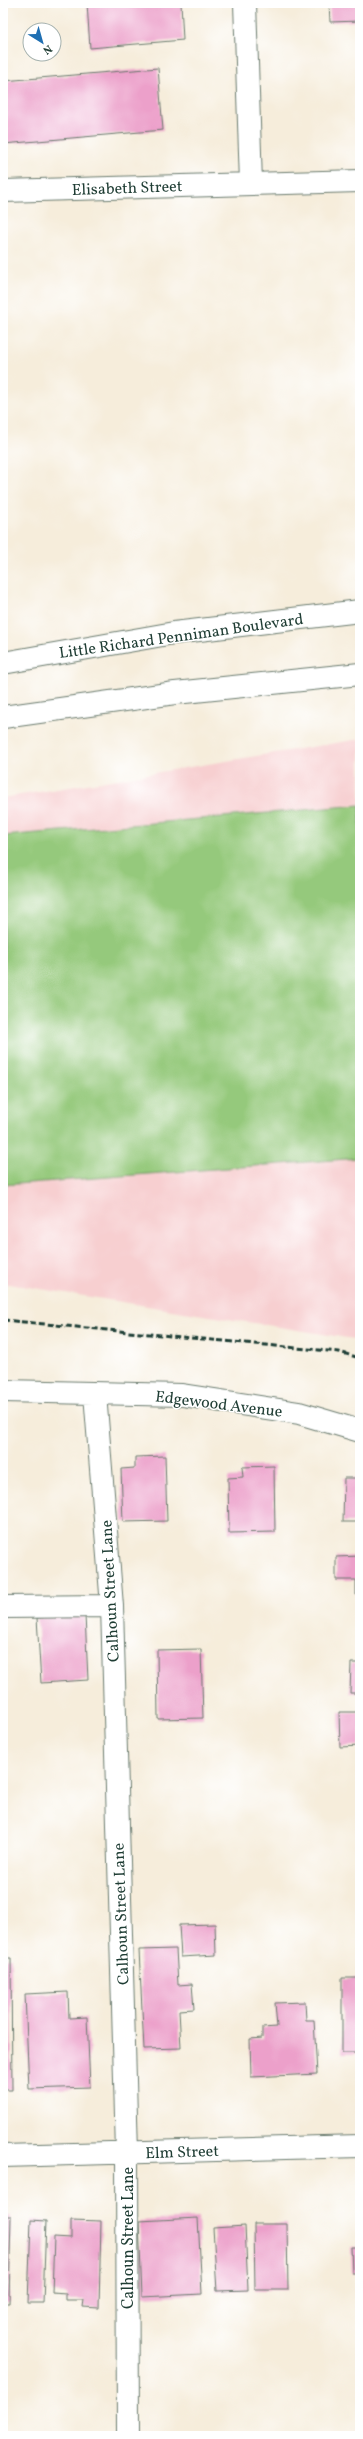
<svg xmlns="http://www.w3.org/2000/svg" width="363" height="2439" viewBox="0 0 363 2439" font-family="Vollkorn,serif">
<rect width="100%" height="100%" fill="#fff"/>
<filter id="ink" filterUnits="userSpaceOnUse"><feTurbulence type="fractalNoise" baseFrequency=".025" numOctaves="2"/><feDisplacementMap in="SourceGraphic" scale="8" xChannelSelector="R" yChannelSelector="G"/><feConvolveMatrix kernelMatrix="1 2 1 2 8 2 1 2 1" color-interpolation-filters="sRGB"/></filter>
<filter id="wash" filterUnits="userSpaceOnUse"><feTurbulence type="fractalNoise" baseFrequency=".012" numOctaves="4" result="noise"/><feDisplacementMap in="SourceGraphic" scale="16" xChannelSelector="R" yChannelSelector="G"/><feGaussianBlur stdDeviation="0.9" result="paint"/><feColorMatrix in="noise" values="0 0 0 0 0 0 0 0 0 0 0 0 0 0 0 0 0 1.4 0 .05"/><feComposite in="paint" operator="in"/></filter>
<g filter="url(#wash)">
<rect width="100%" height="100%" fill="#f6eddb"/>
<!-- built -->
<path fill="#f7cfd0" d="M360,739V1340L3,1283V798Z"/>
<!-- green -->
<path fill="#95c97b" stroke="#5a8358" d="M360,805V1158L3,1185V836Z"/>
<g id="blocks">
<!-- building -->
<path fill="#eca0ca" d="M87,3H181L183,40L90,48Z
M329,3H360V21L330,22Z
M158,68L163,130L3,144V81Z
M165,1456L167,1521L123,1522L121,1469L135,1468V1457Z
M274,1466L275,1532L229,1533L228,1478L243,1477L242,1467Z
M344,1478H360V1522H343Z
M360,1556V1595H356V1580H336V1557Z
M357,1611H360V1642H359Z
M85,1615L88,1680L41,1683L37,1618Z
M201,1649L203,1718L158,1719L157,1650Z
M351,1663H360V1693H350Z
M339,1712H360V1746L340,1747Z
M215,1924L216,1955L181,1957L179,1925Z
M176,1949L178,1985L192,1984L194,2009L179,2010L181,2048L144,2049L139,1950Z
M3,1958H11L12,2090H3Z
M342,1978H360V2053H342Z
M68,1992L69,2018L87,2017L90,2087L29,2089L25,1994Z
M305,2002L306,2020H314L317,2074L251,2077L250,2039L262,2038V2028L277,2027L275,2003Z
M3,2216H11L9,2303H3Z
M198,2218L202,2294L142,2297L139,2221Z
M31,2220L46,2221L43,2303H28Z
M71,2220L101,2221L99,2308L83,2307L84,2300H66V2294L52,2293L54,2237L71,2238Z
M254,2224H287L288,2290H255Z
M245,2226L248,2290L217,2291L213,2228Z
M351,2247H360V2273H352Z"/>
</g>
</g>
<g filter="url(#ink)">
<use href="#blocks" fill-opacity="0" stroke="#6a7b6e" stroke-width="1"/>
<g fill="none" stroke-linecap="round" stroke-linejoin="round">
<defs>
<path id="minor" d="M245,3L251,183
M3,191L360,181
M3,663L174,633L360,611
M3,717L175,693L360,674
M3,1391L182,1395L299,1413L360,1431
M95,1394L112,1606L127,2153L128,2436
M3,1607L112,1606
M3,2156L360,2146"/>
</defs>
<!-- minor casing -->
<use href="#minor" stroke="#6a7b6e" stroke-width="24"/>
<!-- minor -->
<use href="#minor" stroke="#fff" stroke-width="22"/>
<!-- rail -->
<path stroke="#1f3d34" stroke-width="3" stroke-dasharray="6 3" stroke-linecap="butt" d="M3,1320L339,1352L360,1358"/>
</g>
</g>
<g text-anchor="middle" stroke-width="3" stroke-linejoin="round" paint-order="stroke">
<!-- street labels -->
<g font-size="16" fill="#1f3d34" stroke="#fff">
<text transform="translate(127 187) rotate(-2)" y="6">Elisabeth Street</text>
<text transform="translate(181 635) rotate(-8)" y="6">Little Richard Penniman Boulevard</text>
<text transform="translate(219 1403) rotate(7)" y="6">Edgewood Avenue</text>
<text transform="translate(109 1591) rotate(-93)" y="6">Calhoun Street Lane</text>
<text transform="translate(120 1914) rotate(-92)" y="6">Calhoun Street Lane</text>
<text transform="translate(182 2151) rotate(-2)" y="6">Elm Street</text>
<text transform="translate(127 2238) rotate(-90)" y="6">Calhoun Street Lane</text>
</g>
</g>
<!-- margin -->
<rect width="363" height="2439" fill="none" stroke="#fff" stroke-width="16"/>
<!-- north arrow -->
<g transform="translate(42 42) rotate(143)"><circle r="19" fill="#ffffff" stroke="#a5b1ae"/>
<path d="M0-3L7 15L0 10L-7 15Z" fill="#1f6fb2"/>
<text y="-6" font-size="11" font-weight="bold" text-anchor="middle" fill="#1f3d34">N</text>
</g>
</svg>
